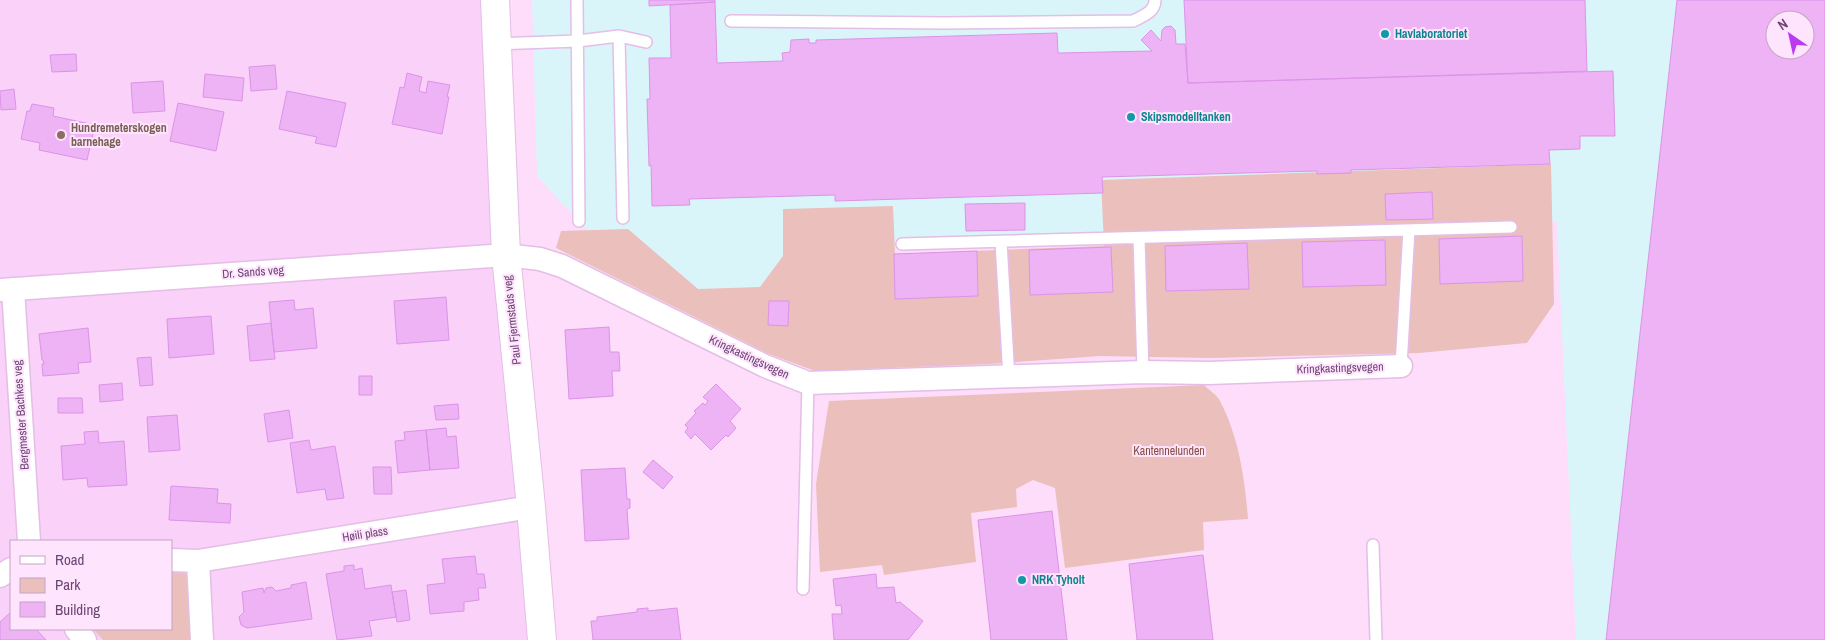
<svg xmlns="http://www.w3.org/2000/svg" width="1825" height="640" viewBox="0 0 1825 640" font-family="'Archivo Narrow',sans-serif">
<rect width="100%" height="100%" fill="#fdddfa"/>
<!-- residential -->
<path fill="#fad1f8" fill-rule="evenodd" d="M0,0H495L542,640H0ZM11,541H171V629H11Z"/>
<!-- education -->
<path fill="#daf5f9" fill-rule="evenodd" d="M532,0H1825V640H1576L1557,222L870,247L798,348L599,243L537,176ZM1775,20H1805V50H1775Z"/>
<!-- green -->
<path fill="#ebbfbb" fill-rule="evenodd" d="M1551,164L1554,304L1527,343L1419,353L1211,358L1100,356L990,364L815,371L769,354L556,248L561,231L628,229L698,289L760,287L783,256V209L893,206L895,254L1104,246L1101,180ZM977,252L978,296L895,298L894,254Z
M1204,385C1209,390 1217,395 1220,401C1239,437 1245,480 1248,519L1203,522L1204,550L1065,568L1055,488L1033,480L1016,489L1017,507L971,513L976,562L884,575L882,565L820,572L816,484L829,401Z
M171,572L185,573L193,580L195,640H103L93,629H171Z"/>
<!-- building -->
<path fill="#edb3f4" stroke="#dc93e8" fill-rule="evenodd" d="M649,0H715V2L649,6Z
M1184,0H1585L1587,71L1188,83Z
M1677,0H1825V640H1606ZM1775,20H1805V50H1775Z
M715,2L717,63L783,61L782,53L790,52L791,40L809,39V43H816V40L1057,33L1058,53L1152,51L1141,40L1151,30L1161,41L1162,30L1165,27L1171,26L1175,30L1176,44H1185L1188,83L1613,71L1615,136H1580V149L1549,150L1550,164L1351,170V173L1317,174V171L1102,177L1103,193L835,201V195L689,199L690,205L652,206L651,165L649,166L647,99H650L649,58H671L670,5Z
M76,54L77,71L52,72L50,55Z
M275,65L277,89L251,91L249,67Z
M407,73L422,77L419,91L426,93L428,81L450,85L447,97H449L442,134L392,124L400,87L404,88Z
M205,74L244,78L242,101L203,97Z
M163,81L165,111L133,113L131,83Z
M14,89L16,109L1,110L0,91Z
M287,91L346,103L336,147L315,143L317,137L279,129Z
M178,103L224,112L216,151L170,141Z
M32,104L54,108L53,116L95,125L87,160L39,150L40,143L21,139L27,111H30Z
M1432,192L1433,219L1386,220L1385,194Z
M1025,203V230L966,231L965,204Z
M1522,236L1523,281L1440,284L1439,239Z
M1385,240L1386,285L1303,287L1302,242Z
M1247,243L1249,289L1166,291L1165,246Z
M1111,247L1113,292L1030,295L1029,250Z
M977,251L978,296L895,299L894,254Z
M446,297L449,340L397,344L394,301Z
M294,300L295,310L313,308L317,348L274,352L269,302Z
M769,301H789L788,326L768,325Z
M211,316L214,354L169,358L167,319Z
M271,323L275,359L250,361L247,326Z
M609,327L610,352H619L620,371H612L613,396L569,399L565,330Z
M88,328L91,362L78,363L79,373L43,376L42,364H44L43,360H42L39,334Z
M151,357L153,385L140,386L137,358Z
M359,376H372V395H359Z
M122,383L123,400L100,402L99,385Z
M716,384L741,409L730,421L736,428L728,437L726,435L711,450L695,434L691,439L685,432L688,428L685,425L696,413L694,411L703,403L705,405L708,401L703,397Z
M58,398H82L83,413H58Z
M458,404L459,419L436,420L434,406Z
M289,410L293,438L268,442L264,414Z
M177,415L180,450L149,452L147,417Z
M446,428L447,437L456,436L459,468L430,470L426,430Z
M426,430L430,470L398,473L395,441L405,440L404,432Z
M98,431L99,443L124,441L127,485L88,487L87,478L63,480L61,446L85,444L84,432Z
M309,440L311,450L335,446L344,498L327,500L325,489L297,493L290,443Z
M653,460L673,477L663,489L643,472Z
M373,467H391L392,494H374Z
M625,468L627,499H630V508L627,509L629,539L585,541L581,470Z
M171,486L218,489L217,503L231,504L230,523L169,520Z
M1052,511L1067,640H991L978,520Z
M1203,555L1213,640H1137L1129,564Z
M475,556L477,574H484L486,588H478L479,600L464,602V611L430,614L427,585L445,583L442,559Z
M354,565V570L362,568L365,589L391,585L396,617L369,621L372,636L337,640L326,574L344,571V566Z
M876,574L877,588L894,587L896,603L900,602L923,621L908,640H834L832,614H842L841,605L836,606L833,579Z
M306,582L312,619L247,628L241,625L239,617L244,612L242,592L263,588L264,593L266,588L272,587L276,591L291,588V585Z
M406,590L410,620L397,622L392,592Z
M648,608V611L677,608L681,640H593L591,621H597V617L637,612V609Z
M11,612V629H36L46,640H0V622Z"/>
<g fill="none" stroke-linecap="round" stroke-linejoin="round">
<defs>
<path id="service" d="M577,0L579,221
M731,21L943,23L1133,21C1143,16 1155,12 1155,0
M619,36L623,218
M497,44L578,41L619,36L646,42
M1139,238L1143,372
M1001,242L1009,378
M902,244L1511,227
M1401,366L1409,230
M1373,545L1376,640
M803,589L808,383"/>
<path id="minor" d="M13,289L29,541
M0,290L506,255L540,259L562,266L765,366L808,383L1143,372L1209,373L1401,366
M171,560L198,561L531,507
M198,561L202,640
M0,576L11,569
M76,629L85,640"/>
<path id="tertiary" d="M495,0L506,255L531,507L542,640"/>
</defs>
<!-- service casing -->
<use href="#service" stroke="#e4bee6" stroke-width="14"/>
<!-- minor casing -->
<use href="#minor" stroke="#e4bee6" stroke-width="25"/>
<!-- tertiary casing -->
<use href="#tertiary" stroke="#e4bee6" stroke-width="30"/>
<!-- service -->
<use href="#service" stroke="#fff" stroke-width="11"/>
<!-- minor -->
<use href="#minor" stroke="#fff" stroke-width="22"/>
<!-- tertiary -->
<use href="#tertiary" stroke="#fff" stroke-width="28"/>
</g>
<!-- markers -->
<g fill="#0f9aa8" stroke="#ffe4fd" stroke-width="2">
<circle cx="1385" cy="34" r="5"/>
<circle cx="1131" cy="117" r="5"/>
<circle cx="1022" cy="580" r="5"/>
</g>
<circle fill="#8d6e63" stroke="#ffe4fd" stroke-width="2" cx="61" cy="135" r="5"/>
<g text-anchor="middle" stroke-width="4" stroke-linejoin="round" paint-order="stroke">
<!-- culture labels -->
<g font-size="12" font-weight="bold" fill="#0d838f" stroke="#ffe4fd" text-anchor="start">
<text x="1395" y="38">Havlaboratoriet</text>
<text x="1141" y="121">Skipsmodelltanken</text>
<text x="1032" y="584">NRK Tyholt</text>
</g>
<!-- education labels -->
<g font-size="12" font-weight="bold" fill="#785e54" stroke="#ffe4fd" text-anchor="start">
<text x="71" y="132">Hundremeterskogen<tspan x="71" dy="14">barnehage</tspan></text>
</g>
<!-- street labels -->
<g font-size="12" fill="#6c4574" stroke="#ffe4fd">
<text transform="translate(253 272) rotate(-4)" y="4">Dr. Sands veg</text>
<text transform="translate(512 320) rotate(-96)" y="4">Paul Fjermstads veg</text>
<text transform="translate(749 357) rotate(25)" y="4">Kringkastingsvegen</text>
<text transform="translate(1340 368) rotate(-2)" y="4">Kringkastingsvegen</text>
<text transform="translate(21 415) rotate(-94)" y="4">Bergmester Bachkes veg</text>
<text transform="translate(365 534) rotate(-9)" y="4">Høili plass</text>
</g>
<!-- park labels -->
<g font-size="12" fill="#864e41" stroke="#ffe4fd">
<text x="1169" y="455">Kantennelunden</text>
</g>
</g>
<!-- legend -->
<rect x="10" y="540" width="162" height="90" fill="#ffe4fd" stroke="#c4a4c6"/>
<rect x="20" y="556" width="25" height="8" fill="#ffffff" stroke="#c4a4c6"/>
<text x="55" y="565" font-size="15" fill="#6c4574">Road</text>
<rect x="20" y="578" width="25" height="15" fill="#ebbfbb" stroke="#c4a4c6"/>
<text x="55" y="590" font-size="15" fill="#6c4574">Park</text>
<rect x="20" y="602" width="25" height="15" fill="#edb3f4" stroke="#c4a4c6"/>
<text x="55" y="615" font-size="15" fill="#6c4574">Building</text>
<!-- north arrow -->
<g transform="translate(1790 35) rotate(326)"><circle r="24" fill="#ffe4fd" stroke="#c4a4c6"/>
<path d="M0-4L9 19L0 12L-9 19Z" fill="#bb3af0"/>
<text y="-8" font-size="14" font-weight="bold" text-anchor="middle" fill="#6c4574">N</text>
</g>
</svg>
